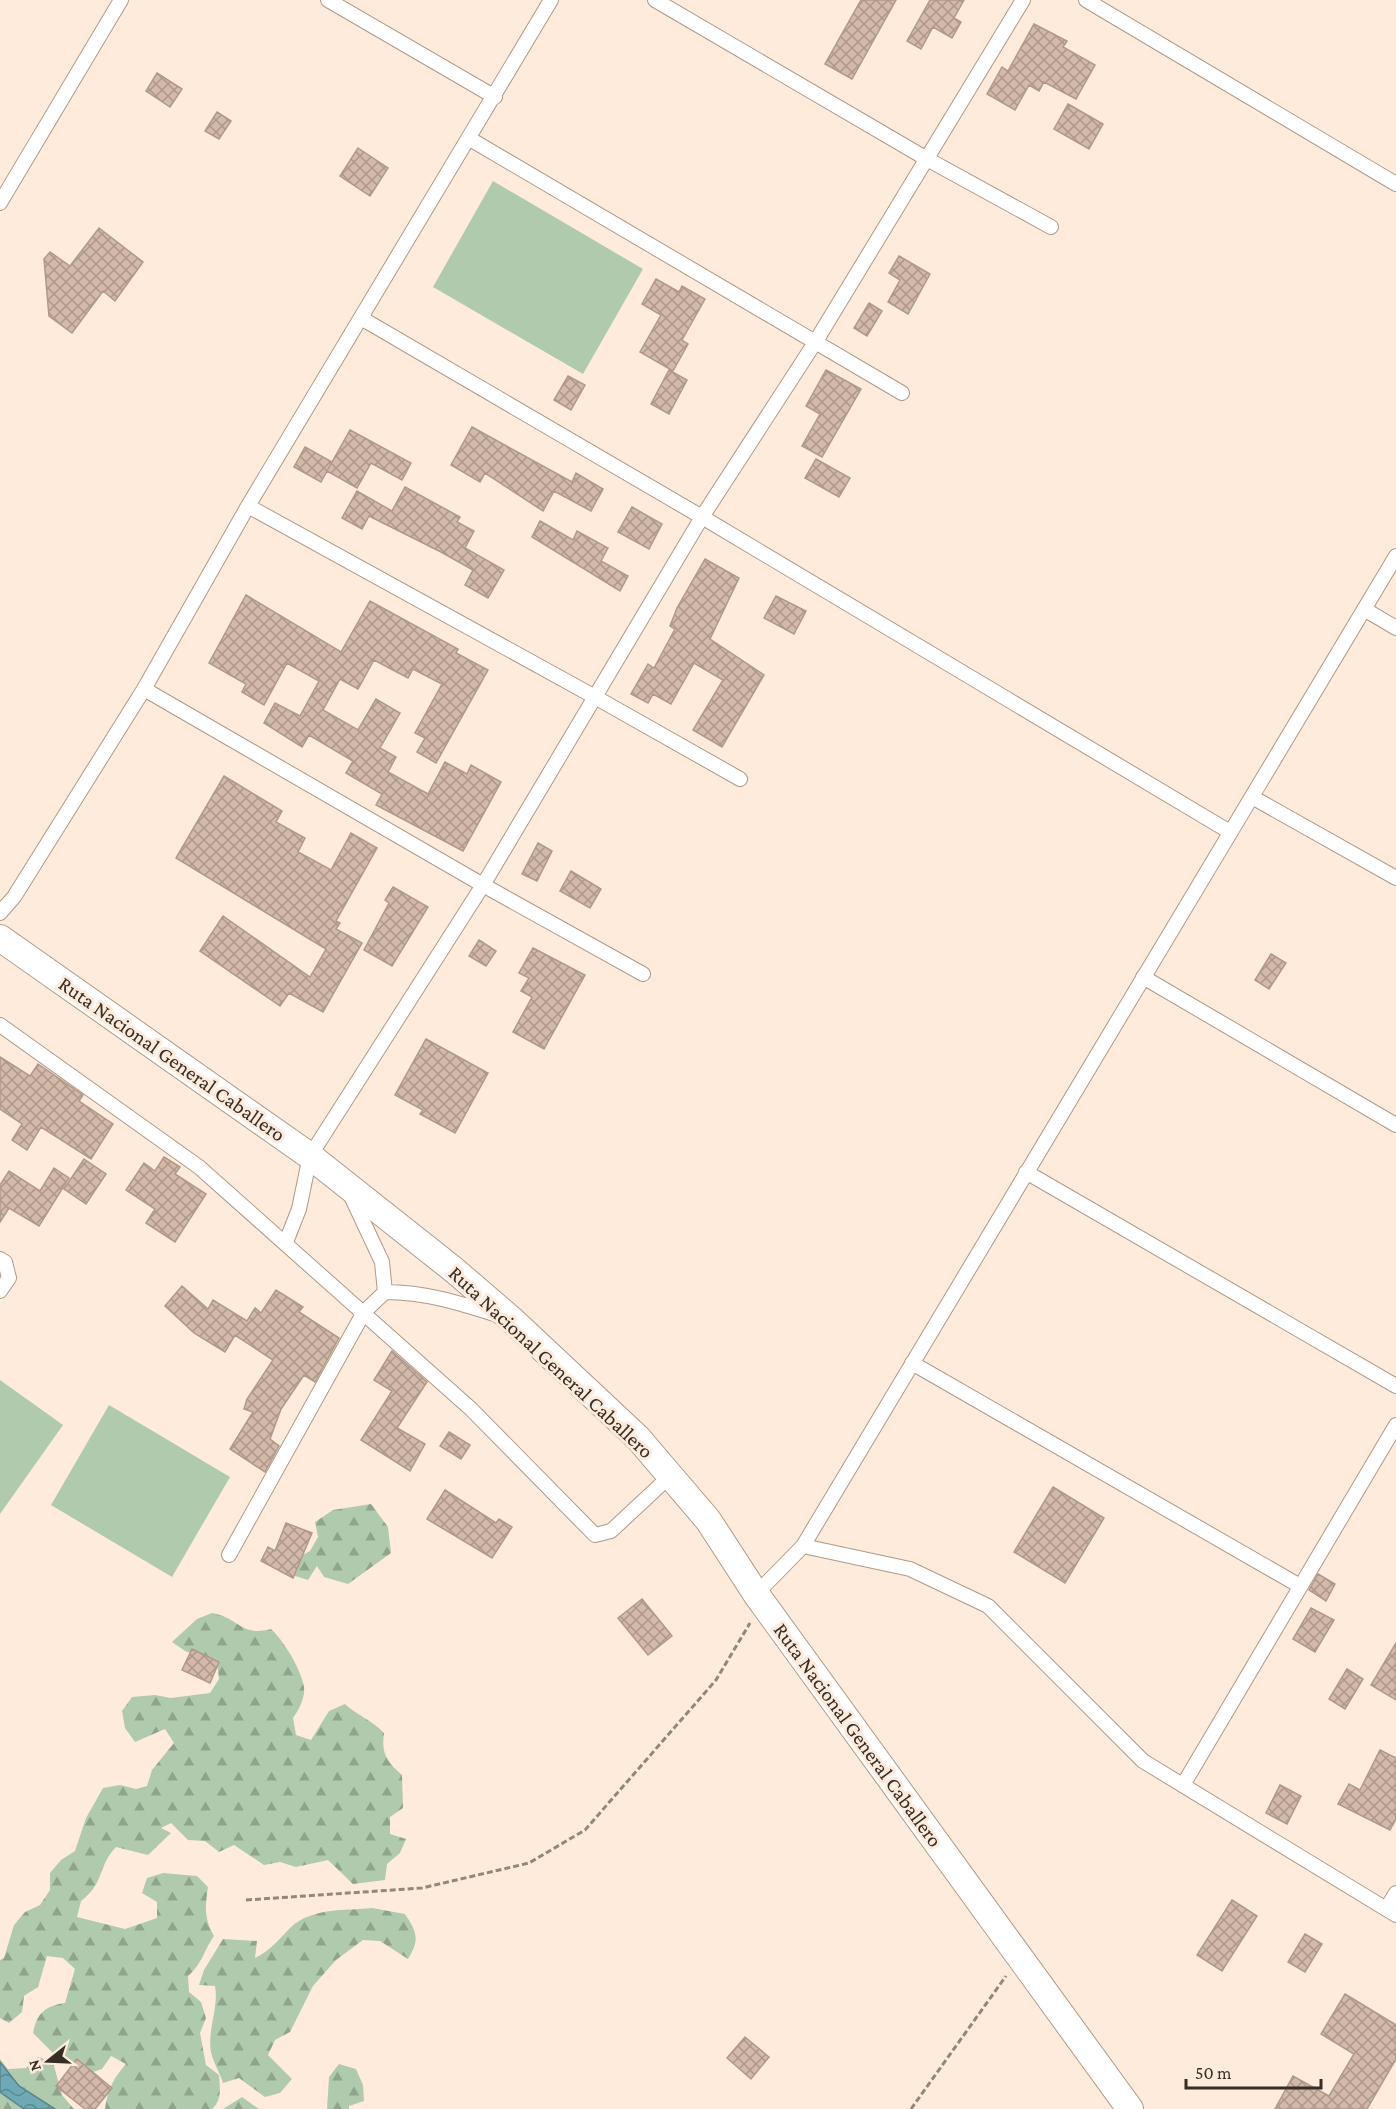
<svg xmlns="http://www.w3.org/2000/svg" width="1396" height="2109" viewBox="0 0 1396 2109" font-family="'Crimson Pro',serif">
<defs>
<pattern id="forest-firs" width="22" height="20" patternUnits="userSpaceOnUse" patternTransform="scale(1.5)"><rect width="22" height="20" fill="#afcaac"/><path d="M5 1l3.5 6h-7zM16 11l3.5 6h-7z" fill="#8fa48c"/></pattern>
<pattern id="water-waves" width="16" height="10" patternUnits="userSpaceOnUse" patternTransform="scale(1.5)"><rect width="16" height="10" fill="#6daab5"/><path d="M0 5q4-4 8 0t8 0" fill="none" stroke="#5a8b93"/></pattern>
<pattern id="building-cross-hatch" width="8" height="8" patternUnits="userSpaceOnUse" patternTransform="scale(1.5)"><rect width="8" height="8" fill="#d3b9aa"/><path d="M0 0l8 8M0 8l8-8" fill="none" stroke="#ac978a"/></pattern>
</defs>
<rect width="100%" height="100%" fill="#ffebdc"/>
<!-- forest -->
<path fill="url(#forest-firs)" d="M371,1504L388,1527L391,1553L348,1584L324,1577L317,1566L308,1580L292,1575L295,1559L310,1551L318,1537L315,1522L333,1510Z
M212,1613C240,1618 240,1637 271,1629C284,1641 301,1669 304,1687C305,1699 299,1709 293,1718L296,1735L311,1740L329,1711L345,1704C358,1716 372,1720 384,1733C381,1754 387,1762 402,1775L403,1808L390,1817V1834L406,1839L400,1853L387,1864L385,1880L353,1884L328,1860L296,1867L280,1862L264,1865L234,1845L219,1852L205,1841L188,1840L171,1823L161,1828L171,1833L148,1855L116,1847C97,1867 105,1883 81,1901L77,1917L125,1929L157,1918V1902L142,1893L147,1878L163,1873L197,1876L208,1887C205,1907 204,1919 214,1936C204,1950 202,1964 188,1976L189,1992L201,2002L206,2018L200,2033L206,2065L219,2075C220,2087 222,2101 212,2109H105C108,2089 113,2079 126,2064L111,2056L102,2069L87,2074L58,2058L33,2033C37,2013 45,2006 65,2003L75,1969L63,1958L47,1956L38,1987L24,1996L22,2012L9,2023L0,2018V1960L4,1958L14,1925L25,1912L40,1905L50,1890V1873L61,1860L75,1851L86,1818L103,1788L120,1785L136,1789L147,1786L152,1770L174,1743L165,1729L135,1742L125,1728L122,1711L132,1697L155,1695L171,1698L210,1693L219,1679L217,1662L185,1651L172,1642L197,1619Z
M372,1908L405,1914C417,1932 420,1940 408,1959L380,1941L363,1940L336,1960L313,1986L290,2032L275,2040L268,2055L292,2079L280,2093L265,2097L239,2078L223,2083C220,2073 213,2062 211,2052C207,2030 219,2008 215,1986L199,1985L204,1970L223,1939L257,1941L255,1958C271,1950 278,1940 290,1928C312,1907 345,1911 372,1908Z
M38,2057L53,2062L62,2095L74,2109H0V2059L8,2069L26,2068Z
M339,2064L356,2069L363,2085L364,2101L349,2106V2109H327L329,2077Z
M242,2097L259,2109H223Z"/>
<!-- garden -->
<path fill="#afcaac" d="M493,181L643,269L583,374L433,287Z
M0,1380L63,1425L0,1514Z
M109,1405L230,1477L172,1577L51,1505Z"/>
<!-- water -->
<path fill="url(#water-waves)" stroke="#5c848a" stroke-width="1.5" d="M0,2062L19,2086L55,2109H24L0,2092Z"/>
<!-- building -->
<path fill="url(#building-cross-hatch)" stroke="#b19889" stroke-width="1.5" d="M861,0H896L852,79L825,64Z
M930,0H964L954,18L961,22L952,38L933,27L921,49L907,41Z
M1034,24L1067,41L1063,47L1095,65L1076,99L1044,82L1039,91L1029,85L1015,110L987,94L1002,67L1008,71Z
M157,73L182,89L170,107L146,91Z
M1068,104L1103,124L1089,149L1054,129Z
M217,112L231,121L219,139L205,131Z
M358,148L388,168L370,196L340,176Z
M99,228L143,262L115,301L103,291L72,333L49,316L44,259L50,252L70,266Z
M899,256L930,274L908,314L888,302L900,280L889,273Z
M656,279L679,292L682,286L705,299L682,340L688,344L673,371L640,352L661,315L642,304Z
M869,303L882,311L867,336L854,328Z
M669,370L687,380L669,414L651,404Z
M826,370L861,389L822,457L802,446L820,414L806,406Z
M568,376L585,385L571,410L554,400Z
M472,427L572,482L576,473L603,489L591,511L554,491L543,511L485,473L480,482L451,465Z
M350,430L411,463L402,480L371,463L357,488L327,471Z
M305,447L332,462L321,482L294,467Z
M816,459L850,478L839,497L805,478Z
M405,487L460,517L457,522L474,531L465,548L504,570L488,598L465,585L473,570L441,552L369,516L362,529L342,518L357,491L392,511Z
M632,507L662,524L649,549L618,532Z
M540,521L573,540L577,531L608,548L601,561L628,576L620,591L532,537Z
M705,559L739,578L710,639L764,675L722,747L693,730L723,680L694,663L671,704L653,694L648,703L631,694L648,664L654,668L675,629L670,626L677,608Z
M246,595L341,652L370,601L458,649L456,653L488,670L436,763L417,752L425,738L415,733L442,684L413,669L408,678L374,660L358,689L340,679L323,710L358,730L376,699L400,713L380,748L396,757L388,772L428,794L445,762L467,774L471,765L501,782L463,851L376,805L382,794L346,773L353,761L309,735L302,747L264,723L275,703L300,716L319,681L287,663L264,705L242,692L246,684L209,663Z
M776,596L806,611L794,634L764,618Z
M224,776L282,811L276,822L305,838L298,852L331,870L351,833L377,848L336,921L340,923L336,929L362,943L323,1012L289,993L280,1006L200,951L223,916L310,977L326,949L176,858Z
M538,843L552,851L537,881L522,874Z
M571,871L601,889L590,908L560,891Z
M393,887L428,907L392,966L364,950L389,903L385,900Z
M479,940L496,951L486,966L469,956Z
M533,948L585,975L544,1049L513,1032L532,997L521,991L529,978L519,973Z
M1271,954L1286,963L1269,989L1255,980Z
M426,1039L488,1073L455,1133L420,1114L423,1110L395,1095Z
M0,1057L30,1076L38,1064L83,1095L79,1101L113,1124L91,1159L41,1127L27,1150L12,1140L22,1124L0,1109Z
M164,1157L180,1167L175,1174L206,1194L175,1242L146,1223L155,1209L126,1190L144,1163L155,1171Z
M84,1159L106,1174L86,1204L64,1189Z
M54,1168L69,1178L39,1226L9,1208L0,1222V1185L9,1171L40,1191Z
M182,1286L208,1309L213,1300L247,1321L255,1308L261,1313L276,1290L303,1307L299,1312L339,1338L315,1382L304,1375L281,1409L270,1439L279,1446L265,1472L230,1449L253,1412L244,1409L247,1399L273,1360L235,1335L225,1352L194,1333L165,1306Z
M392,1351L427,1382L397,1428L425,1444L410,1471L361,1440L392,1391L374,1380Z
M449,1432L470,1445L461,1459L440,1446Z
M1053,1487L1104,1518L1065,1583L1014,1552Z
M445,1490L496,1523L499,1519L512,1527L492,1558L427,1519Z
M286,1523L312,1533L293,1578L261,1561L268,1547L275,1551Z
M1318,1574L1335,1584L1326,1601L1309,1590Z
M642,1599L672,1636L648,1655L618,1618Z
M1311,1608L1334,1620L1315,1652L1293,1639Z
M1396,1643V1700L1371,1685Z
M192,1649L219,1662L210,1683L182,1670Z
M1347,1669L1363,1679L1345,1709L1329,1699Z
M1380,1750L1396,1758V1819L1390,1830L1338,1804L1349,1784L1360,1790Z
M1280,1785L1301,1796L1287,1824L1266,1813Z
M1232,1900L1257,1916L1222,1971L1197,1955Z
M1305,1934L1322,1944L1305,1972L1288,1962Z
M1345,1994L1396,2025V2059L1367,2109H1275L1293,2076L1329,2096L1354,2054L1321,2034Z
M745,2037L769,2057L751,2079L727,2058Z
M77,2059L112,2088L95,2109H85L56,2086Z"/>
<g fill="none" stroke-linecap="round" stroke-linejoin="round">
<defs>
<path id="street" d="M328,0L495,97
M655,0L927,159L1051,227
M1086,0L1396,184
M470,139L902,393
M0,203L121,0
M361,318L702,517L1230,832
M248,506L595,697L740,779
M1364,609L1396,628
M144,689L483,885L643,974
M1252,797L1396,878
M0,913L14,897L144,689L248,506L551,0
M1143,977L1396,1125
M0,1025L199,1167L471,1409L595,1535L611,1531L670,1476
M1026,1172L1396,1386
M351,1196L382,1262L385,1292
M286,1242L299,1209L310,1156L483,885L702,517L816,341L1023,0
M0,1259L5,1262L9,1278L0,1291
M912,1363L1300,1586
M803,1546L910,1569L988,1606L1143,1761L1396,1915
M229,1555L364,1312L385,1292C425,1292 460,1303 497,1315
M756,1594L803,1546L1396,556
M1183,1785L1396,1425
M1386,1909L1396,1893"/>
<path id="highway" d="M0,938L310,1156L454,1270L511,1319L638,1438L708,1520L756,1594L1130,2109"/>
</defs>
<!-- street casing -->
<use href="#street" stroke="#b09a87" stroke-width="16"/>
<!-- highway casing -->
<use href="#highway" stroke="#b09a87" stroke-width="28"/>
<!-- path -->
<path stroke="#94867b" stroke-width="3" stroke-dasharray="6 3" stroke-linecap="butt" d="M246,1900L422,1888L529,1863L585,1830L716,1680L750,1623
M911,2109L1006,1976"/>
<!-- street -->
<use href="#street" stroke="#fff" stroke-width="14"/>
<!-- highway -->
<use href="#highway" stroke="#fff" stroke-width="26"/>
</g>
<g text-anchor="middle" stroke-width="6" stroke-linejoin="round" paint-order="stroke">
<!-- street labels -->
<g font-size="21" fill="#362d25" stroke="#ffebdc">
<text transform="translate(172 1059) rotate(35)" y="7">Ruta Nacional General Caballero</text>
<text transform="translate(551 1362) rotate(43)" y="7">Ruta Nacional General Caballero</text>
<text transform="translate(858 1735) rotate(54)" y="7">Ruta Nacional General Caballero</text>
</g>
</g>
<!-- north arrow -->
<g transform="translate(48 2061) rotate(252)" stroke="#ffebdc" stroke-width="4.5" paint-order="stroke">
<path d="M0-4.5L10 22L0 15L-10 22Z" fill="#362d25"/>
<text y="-9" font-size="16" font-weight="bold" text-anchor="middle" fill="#362d25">N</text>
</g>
<!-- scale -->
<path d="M1186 2079v9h135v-9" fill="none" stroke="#362d25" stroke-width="3"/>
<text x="1195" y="2079" font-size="18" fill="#362d25" stroke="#ffebdc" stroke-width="4.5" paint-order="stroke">50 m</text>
</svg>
